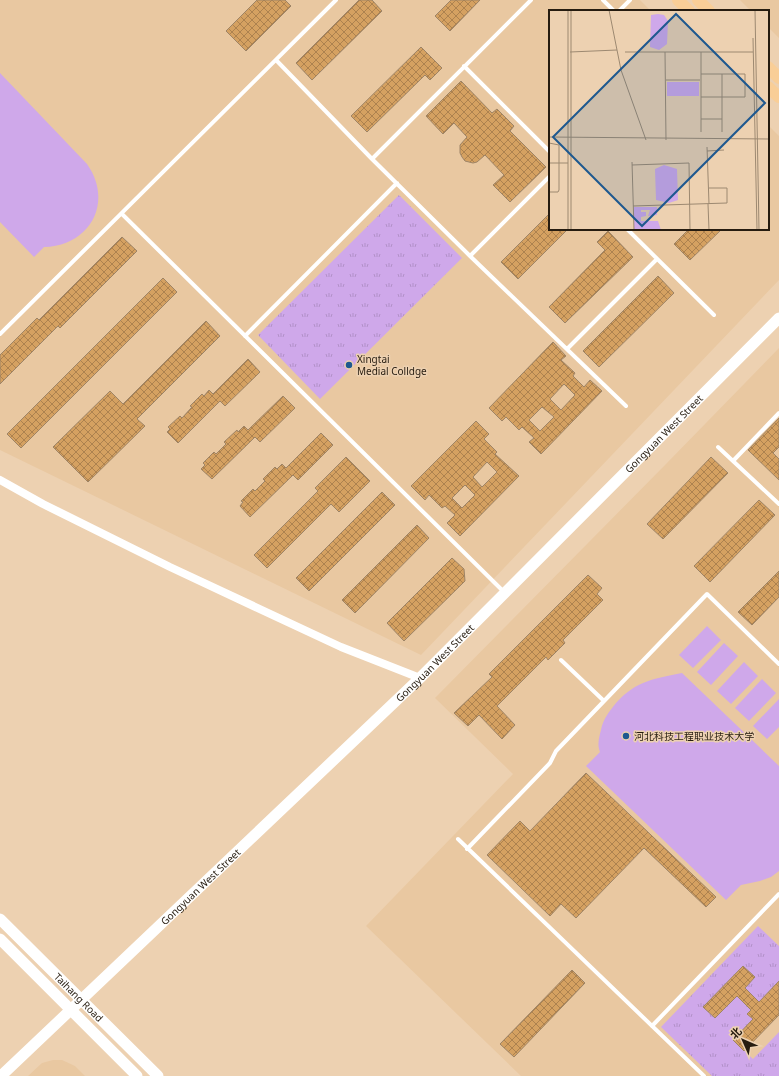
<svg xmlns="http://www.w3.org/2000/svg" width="779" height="1076" viewBox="0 0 779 1076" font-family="'Noto Sans','Noto Sans SC',sans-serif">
<defs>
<pattern id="grass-tufts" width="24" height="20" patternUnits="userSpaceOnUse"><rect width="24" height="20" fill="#cfa8ea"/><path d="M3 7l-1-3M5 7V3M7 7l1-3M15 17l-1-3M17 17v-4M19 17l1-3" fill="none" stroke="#b290c8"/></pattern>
<pattern id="building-cross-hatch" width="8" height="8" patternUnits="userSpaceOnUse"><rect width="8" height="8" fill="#d5a161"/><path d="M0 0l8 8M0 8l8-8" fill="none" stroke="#ad824f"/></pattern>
</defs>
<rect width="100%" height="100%" fill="#edd1b1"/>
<!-- built -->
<path fill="#e9c8a1" d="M0,0H640L651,11H550V229H768V125L779,136V280L421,655L0,450Z
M740,0H779V38L768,27V11H751Z
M779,348V1076H521L366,926L513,774L435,698L666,464Z
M53,1060H62L75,1066L85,1076H28L42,1063Z"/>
<!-- grass -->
<path fill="url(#grass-tufts)" d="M399,195L462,258L320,399L258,335Z
M758,926L779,946V981L759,1002L745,988L755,977L743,966L704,1007L715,1018L737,996L751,1010L747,1014L753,1019L733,1040L753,1059L779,1032V1076H712L661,1027Z"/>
<!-- park -->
<path fill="#cfa8ea" d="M0,73L87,164C114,202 90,246 44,247L34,257L0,222Z
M707,626L721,640L693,668L679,655Z
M724,643L738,656L711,685L697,672Z
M744,662L758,676L731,704L717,691Z
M682,673L779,766V871L771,877L760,881L741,885L726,900L586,766L600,752C597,745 599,737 601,730C603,719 609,712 616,703C637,680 654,679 682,673Z
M762,679L776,693L749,721L735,708Z
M779,699V727L767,739L753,726Z"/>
<!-- building -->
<path fill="url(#building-cross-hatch)" stroke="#9e8466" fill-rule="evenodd" d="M257,0H285L291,6L246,51L226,31Z
M359,0H372L382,11L312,80L296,63Z
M451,0H480L450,31L435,16Z
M421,47L442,68L430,80L425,75L367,132L351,116Z
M461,81L492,113L497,109L514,126L510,131L546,167L510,202L493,185L504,175L485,155L477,162L473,163L465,161L462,157L460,153V145L467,137L454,123L443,134L426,116Z
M550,213V229H568L518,279L501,262Z
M689,229H722L690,260L674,244Z
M608,231L633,257L565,323L549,307L605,250L597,242Z
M122,237L137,251L60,328L58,326L0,384V355L37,318L39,320Z
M658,276L674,293L599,367L583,351Z
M163,278L177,292L21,448L7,434Z
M206,321L220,336L137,419L145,426L88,482L53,447L110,391L123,404Z
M553,342L566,356L561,360L575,373L573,376L584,387L590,380L602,391L541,454L529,442L534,438L522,427L519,430L506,417L502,421L489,408ZM564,384L575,395L561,410L550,399ZM542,407L554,417L540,431L529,420Z
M248,359L260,372L225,406L220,401L178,443L167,432L170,429L168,427L180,416L182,418L192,407L190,406L202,394L204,396L209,390L213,394Z
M283,396L295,408L260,442L255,437L212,479L201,469L205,465L203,463L214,452L216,454L226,444L224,442L237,430L238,432L244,426L248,430Z
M779,418V447L773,453L779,459V480L748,450Z
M476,421L489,434L484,439L497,452L495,454L519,476L460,536L447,523L455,515L445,506L442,508L429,495L425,500L411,486ZM487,462L497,472L482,487L473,477ZM465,485L475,495L462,508L452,498Z
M321,433L333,445L298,480L293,475L250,517L240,506L243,502L241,501L253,489L255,491L265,481L263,479L275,467L277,469L282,464L286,468Z
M346,457L370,481L339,512L331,504L267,568L254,555L318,491L315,488Z
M711,457L728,473L663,539L647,524Z
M382,492L395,505L309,591L296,578Z
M759,500L775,515L710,582L694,566Z
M417,525L429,538L355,613L342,600Z
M452,558L464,569L465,581L404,641L387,623Z
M779,571V597L752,625L738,612Z
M588,575L602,588L597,594L603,600L563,640L565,643L548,660L546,657L497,706L515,725L502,739L479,715L468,726L454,713L492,677L489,674Z
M586,773L716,897L706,907L644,848L576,918L561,904L550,916L487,855L520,821L530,831Z
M743,966L755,977L745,988L759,1002L779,981V1015L744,1051L733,1040L753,1019L747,1014L751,1010L737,996L715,1018L703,1007Z
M572,970L585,983L514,1057L500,1044Z"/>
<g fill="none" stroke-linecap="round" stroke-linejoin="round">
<!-- lane -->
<path stroke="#fff" stroke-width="4" d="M603,0L614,11
M619,11L630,0
M276,60L372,159L470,256L626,406
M464,66L550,152
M372,159L531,0
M122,214L504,592
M627,229L714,315
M470,256L550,176
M0,334L336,0
M245,336L397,183
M567,349L657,259
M718,447L779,504
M733,461L779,413
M561,660L604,701
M458,839L704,1076
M467,849L550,763L556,751L707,594L779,664
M652,1026L779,894"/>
<!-- street -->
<path stroke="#fff" stroke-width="8" d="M0,480L43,504L170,567L341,647L420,678"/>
<!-- secondary -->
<g stroke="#fff" stroke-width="11">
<path id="s1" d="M0,919L158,1076"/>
<path d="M0,939L137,1076"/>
<path id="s2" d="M1,1076L420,678L779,318"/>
</g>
<!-- primary -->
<path stroke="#f9ce97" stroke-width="12" d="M678,0L689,11
M698,0L709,11
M768,67L779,78
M768,87L779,97"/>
</g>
<!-- markers -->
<g fill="#1e588f" stroke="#edd1b1" stroke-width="1.5">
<circle cx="349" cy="365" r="4"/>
<circle cx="626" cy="736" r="4"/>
</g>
<g text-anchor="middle" stroke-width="3" stroke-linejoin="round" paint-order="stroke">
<!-- poi labels -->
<g font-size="10" fill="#261c10" stroke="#edd1b1" text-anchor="start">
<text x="357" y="363">Xingtai<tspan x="357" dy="12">Medial Colldge</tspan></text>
<text x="634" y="740">河北科技工程职业技术大学</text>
</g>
<!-- street labels -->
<g font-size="10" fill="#261c10" stroke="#edd1b1">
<text dy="4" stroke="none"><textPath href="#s2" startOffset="923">Gongyuan West Street</textPath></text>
<text dy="4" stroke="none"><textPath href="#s2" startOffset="599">Gongyuan West Street</textPath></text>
<text dy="4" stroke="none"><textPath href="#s2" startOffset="275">Gongyuan West Street</textPath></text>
<text dy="4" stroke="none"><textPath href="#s1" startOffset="111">Taihang Road</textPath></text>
</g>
</g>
<!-- overview -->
<g transform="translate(549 10)">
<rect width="220" height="220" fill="#edd1b1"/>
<path d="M118,72H150V86H118ZM85,197H108V205L99,206L101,200H92V202H97V206L92,207V211H109L112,220H85Z" fill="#cfa8ea"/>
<path d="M109,4L115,5L119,11L118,34L110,40L101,37L102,5ZM115,155L128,159L129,190L120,193L107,190L106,159Z" fill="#cfa8ea"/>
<path fill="none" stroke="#9d8971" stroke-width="1" d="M19,0V220M22,0V220M60,0L72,60L97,130M206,0L210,220M204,28L208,220M21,42L68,40M76,42H204M116,42L117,130M152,42V122M152,64H196V87H152M173,64V122M117,70H151M152,109H173M0,127L220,129M0,133L10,135V180L9,182H0M158,137L160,194M158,141L175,140M83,152L85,220M0,153H19M83,155L140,153L141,220M159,194L160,220M84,196L178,193V178H160"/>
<path fill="#1e588f" fill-opacity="0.15" stroke="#1e588f" stroke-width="2" d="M127,4L216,93L93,216L4,127Z"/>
<rect width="220" height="220" fill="none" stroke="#261c10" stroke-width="2"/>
</g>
<!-- north arrow -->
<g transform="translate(743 1040) rotate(315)" stroke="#edd1b1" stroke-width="3" paint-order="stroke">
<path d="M0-3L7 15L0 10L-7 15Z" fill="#261c10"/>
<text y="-6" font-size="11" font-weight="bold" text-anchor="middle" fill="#261c10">北</text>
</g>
</svg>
